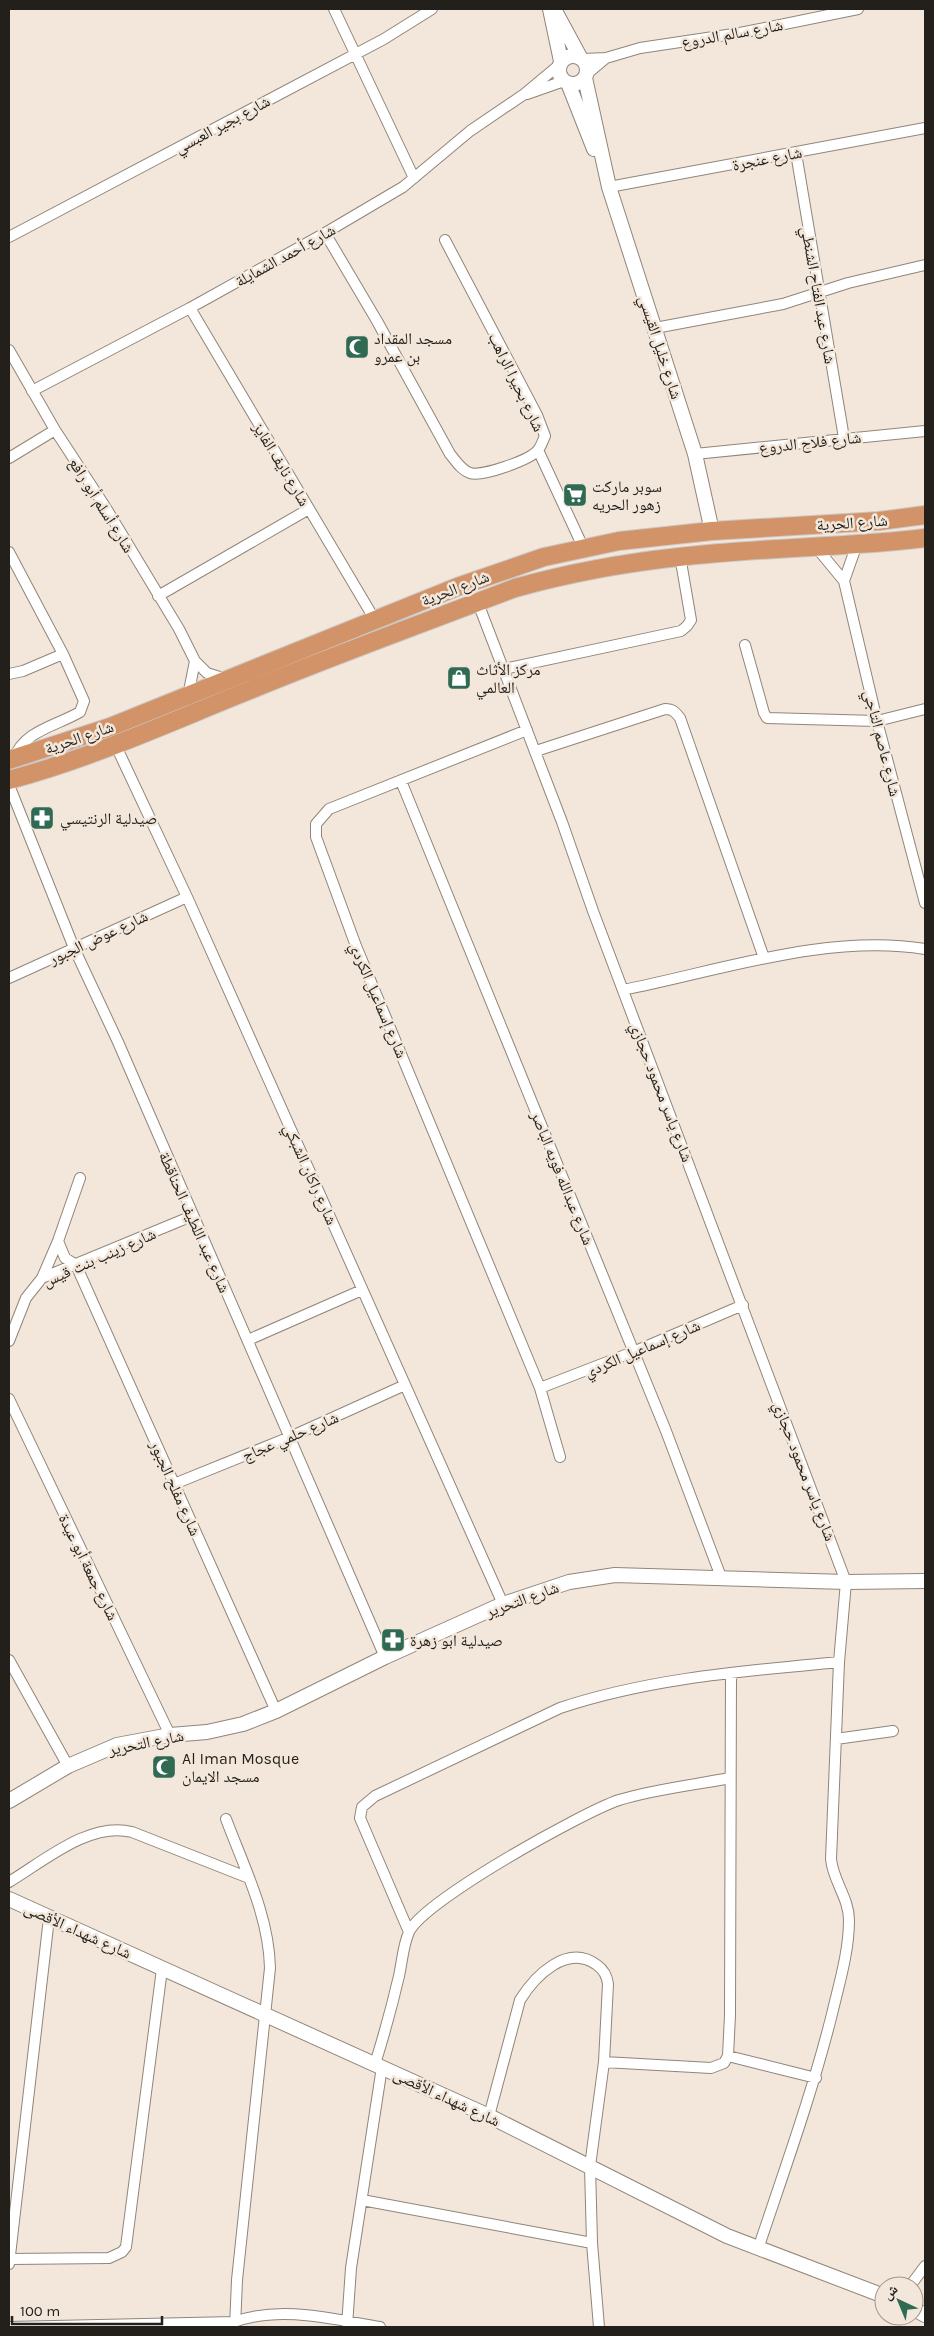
<svg xmlns="http://www.w3.org/2000/svg" width="934" height="2336" viewBox="0 0 934 2336" font-family="Karla,'Noto Naskh Arabic',sans-serif">
<rect width="100%" height="100%" fill="#f2e7da"/>
<g fill="none" stroke-linecap="round" stroke-linejoin="round">
<defs>
<path id="minor" d="M334,9L414,178
M583,59L606,58L640,48L740,33L858,9
M587,74L606,58
M527,94L564,81
M796,153L844,438
M609,187L925,128
M325,233L377,321L450,454C456,461 461,470 470,473C482,477 530,460 538,450C541,447 543,440 545,436L537,415L445,240
M9,237L384,39L432,9
M190,308L375,620
M655,328L783,304L848,283L925,265
M9,350L55,430L106,508L179,629L195,661L207,673L226,679
M32,391L190,308L325,233L403,187L470,131L523,95L559,65
M538,450L583,547
M695,454L925,431
M9,458L55,430
M816,547L844,581L877,721L925,903
M9,552L63,654L84,701L80,712C56,726 23,731 14,759
M844,581L857,544
M158,596L309,509
M478,603L562,822L593,911L846,1582L839,1662L831,1859C833,1881 849,1898 849,1920C849,1952 839,1984 832,2014C812,2094 784,2171 758,2249
M745,645L764,713L767,718L877,721L925,709
M504,669L681,631L687,626L691,620L680,556
M9,674L23,671L63,654
M188,696L195,661
M527,730L329,809L316,824V837L356,946L540,1388L560,1457
M116,746L187,897L503,1604
M536,751L665,709C673,709 675,712 680,718L764,958
M401,781L666,1431L721,1577
M9,785L74,948L118,1042L385,1657
M9,978L187,897
M623,990C719,971 828,933 925,949
M58,1241L65,1258L76,1265L276,1711
M42,1278L58,1241L80,1178
M248,1340L362,1290
M9,1341L26,1298L42,1278L192,1216
M540,1388L633,1352L743,1305
M9,1399L170,1735
M174,1484L290,1437L405,1385
M9,1660L68,1766
M731,1673L730,2015L728,2056L816,2078
M836,1739L893,1731
M226,1819C244,1867 269,1916 270,1968L237,2280L235,2327
M9,1882C44,1861 90,1821 132,1832L249,1878
M409,1932L360,1818L362,1807L375,1796L560,1708C650,1678 745,1671 839,1662
M604,2062L711,2068L724,2063L728,2056
M375,2064C384,2035 392,2006 399,1976C402,1963 403,1945 409,1932C423,1901 583,1812 619,1800C655,1789 694,1785 730,1778
M489,2116L520,2000C535,1976 567,1943 597,1965C604,1970 607,1976 608,1984L604,2062L590,2166L592,2243L599,2327
M362,2200L592,2243
M10,2259L109,2258L122,2252L126,2247L162,1969
M9,2264L49,1918
M910,2286L925,2266
M347,2326L351,2268L382,2067
M9,2327L234,2322C281,2305 332,2319 380,2327"/>
<path id="tertiary" d="M550,9L561,61
M554,9L580,57
M559 70a14 14 0 1 1 28 0a14 14 0 1 1-28 0Z
M585,78L609,187L695,454L712,531
M568,83L594,149
M9,1801L68,1766L117,1745L170,1735L207,1732L243,1724L276,1711L385,1657L503,1604L569,1582L615,1575L846,1582L925,1581
M9,1899L489,2116L727,2236L884,2296
M914,2309L925,2315"/>
<path id="trunk" d="M9,760L110,727L457,587L544,557L619,541L712,531L879,521L925,515
M9,780C92,758 170,722 250,690C337,654 426,622 515,588C569,573 623,563 679,557C761,547 843,548 925,538"/>
</defs>
<!-- minor casing -->
<use href="#minor" stroke="#908579" stroke-width="12"/>
<!-- tertiary casing -->
<use href="#tertiary" stroke="#908579" stroke-width="16"/>
<!-- trunk casing -->
<use href="#trunk" stroke="#cac9c8" stroke-width="20"/>
<!-- minor -->
<use href="#minor" stroke="#fff" stroke-width="10"/>
<!-- tertiary -->
<use href="#tertiary" stroke="#fff" stroke-width="14"/>
<!-- trunk -->
<use href="#trunk" stroke="#d39368" stroke-width="18"/>
</g>
<!-- icons -->
<defs>
<symbol id="mosque-square" viewBox="-11 -11 22 22"><rect x="-9" y="-9" width="18" height="18" rx="4" fill="#306a53" stroke="#f2e7da"/><path d="M3.5-4.9A6 6 0 1 0 3.5 4.9A5 5 0 1 1 3.5-4.9Z" fill="#fff"/></symbol>
<symbol id="supermarket-square" viewBox="-11 -11 22 22"><rect x="-9" y="-9" width="18" height="18" rx="4" fill="#306a53" stroke="#f2e7da"/><path d="M-6-5.5h2.5l.6 2H6L4.5 2H-2.5L-4.4-4H-6ZM-1.5 3.2a1.3 1.3 0 1 0 .1 0ZM3 3.2a1.3 1.3 0 1 0 .1 0Z" fill="#fff"/></symbol>
<symbol id="shop-square" viewBox="-11 -11 22 22"><rect x="-9" y="-9" width="18" height="18" rx="4" fill="#306a53" stroke="#f2e7da"/><path d="M-5-2.5h2.3a2.7 3.5 0 0 1 5.4 0H5L5.5 6h-11ZM-1.5-2.5h3a1.5 2.3 0 0 0-3 0Z" fill="#fff"/></symbol>
<symbol id="pharmacy-square" viewBox="-11 -11 22 22"><rect x="-9" y="-9" width="18" height="18" rx="4" fill="#306a53" stroke="#f2e7da"/><path d="M-2-6h4v4h4v4h-4v4h-4v-4h-4v-4h4Z" fill="#fff"/></symbol>
</defs>
<g fill-rule="evenodd">
<use href="#mosque-square" x="343" y="333" width="28" height="28"/>
<use href="#supermarket-square" x="561" y="481" width="28" height="28"/>
<use href="#shop-square" x="445" y="664" width="28" height="28"/>
<use href="#pharmacy-square" x="28" y="804" width="28" height="28"/>
<use href="#pharmacy-square" x="379" y="1626" width="28" height="28"/>
<use href="#mosque-square" x="150" y="1753" width="28" height="28"/>
</g>
<g text-anchor="middle" stroke-width="5" stroke-linejoin="round" paint-order="stroke">
<!-- street labels -->
<g font-size="16" fill="#231f1a" stroke="#f2e7da">
<text transform="translate(732 33) rotate(-10)" y="6">شارع سالم الدروع</text>
<text transform="translate(222 124) rotate(-28)" y="6">شارع بجير العبسي</text>
<text transform="translate(767 158) rotate(-11)" y="6">شارع عنجرة</text>
<text transform="translate(285 255) rotate(-29)" y="6">شارع أحمد الشمايلة</text>
<text transform="translate(819 295) rotate(80)" y="6">شارع عبد الفتاح الشنطي</text>
<text transform="translate(661 347) rotate(72)" y="6">شارع خليل القيسي</text>
<text transform="translate(517 382) rotate(64)" y="6">شارع بحيرا الراهب</text>
<text transform="translate(810 442) rotate(-6)" y="6">شارع فلاح الدروع</text>
<text transform="translate(282 464) rotate(59)" y="6">شارع نايف الفايز</text>
<text transform="translate(102 505) rotate(58)" y="6">شارع أسلم أبو رافع</text>
<text transform="translate(852 522) rotate(-4)" y="6">شارع الحرية</text>
<text transform="translate(455 588) rotate(-21)" y="6">شارع الحرية</text>
<text transform="translate(79 737) rotate(-19)" y="6">شارع الحرية</text>
<text transform="translate(883 743) rotate(76)" y="6">شارع عاصم التاجي</text>
<text transform="translate(98 937) rotate(-25)" y="6">شارع عوض الجبور</text>
<text transform="translate(379 1000) rotate(67)" y="6">شارع إسماعيل الكردي</text>
<text transform="translate(662 1092) rotate(69)" y="6">شارع ياسر محمود حجازي</text>
<text transform="translate(311 1174) rotate(66)" y="6">شارع راكان الشبكي</text>
<text transform="translate(563 1178) rotate(68)" y="6">شارع عبدالله فويه الباصر</text>
<text transform="translate(195 1222) rotate(66)" y="6">شارع عبد اللطيف الحناقطة</text>
<text transform="translate(99 1257) rotate(-24)" y="6">شارع زينب بنت قيس</text>
<text transform="translate(642 1348) rotate(-23)" y="6">شارع إسماعيل الكردي</text>
<text transform="translate(290 1436) rotate(-23)" y="6">شارع حلمي عجاج</text>
<text transform="translate(805 1471) rotate(69)" y="6">شارع ياسر محمود حجازي</text>
<text transform="translate(176 1488) rotate(66)" y="6">شارع مفلح الجبور</text>
<text transform="translate(89 1567) rotate(64)" y="6">شارع جمعة أبو عيدة</text>
<text transform="translate(522 1599) rotate(-20)" y="6">شارع التحرير</text>
<text transform="translate(146 1742) rotate(-11)" y="6">شارع التحرير</text>
<text transform="translate(78 1930) rotate(24)" y="6">شارع شهداء الأقصى</text>
<text transform="translate(447 2097) rotate(25)" y="6">شارع شهداء الأقصى</text>
</g>
<!-- poi labels -->
<g font-size="16" fill="#231f1a" stroke="#f2e7da" text-anchor="start">
<text x="374" y="344">مسجد المقداد<tspan x="374" dy="18">بن عمرو</tspan></text>
<text x="592" y="492">سوبر ماركت<tspan x="592" dy="18">زهور الحريه</tspan></text>
<text x="476" y="675">مركز الأثاث<tspan x="476" dy="18">العالمي</tspan></text>
<text x="60" y="824">صيدلية الرنتيسي</text>
<text x="410" y="1646">صيدلية ابو زهرة</text>
<text x="182" y="1764">Al Iman Mosque<tspan x="182" dy="18">مسجد الايمان</tspan></text>
</g>
</g>
<!-- border -->
<rect width="934" height="2336" fill="none" stroke="#231f1a" stroke-width="20"/>
<!-- north arrow -->
<g transform="translate(899 2301) rotate(316)"><circle r="24" fill="#f2e7da" stroke="#9f978d"/>
<path d="M0-4L9 19L0 12L-9 19Z" fill="#306a53"/>
<text y="-8" font-size="14" font-weight="bold" text-anchor="middle" fill="#231f1a">ش</text>
</g>
<!-- scale -->
<path d="M12 2316v8h150v-8" fill="none" stroke="#231f1a" stroke-width="2.5"/>
<text x="20" y="2316" font-size="15" fill="#231f1a" stroke="#f2e7da" stroke-width="4" paint-order="stroke">100 m</text>
</svg>
